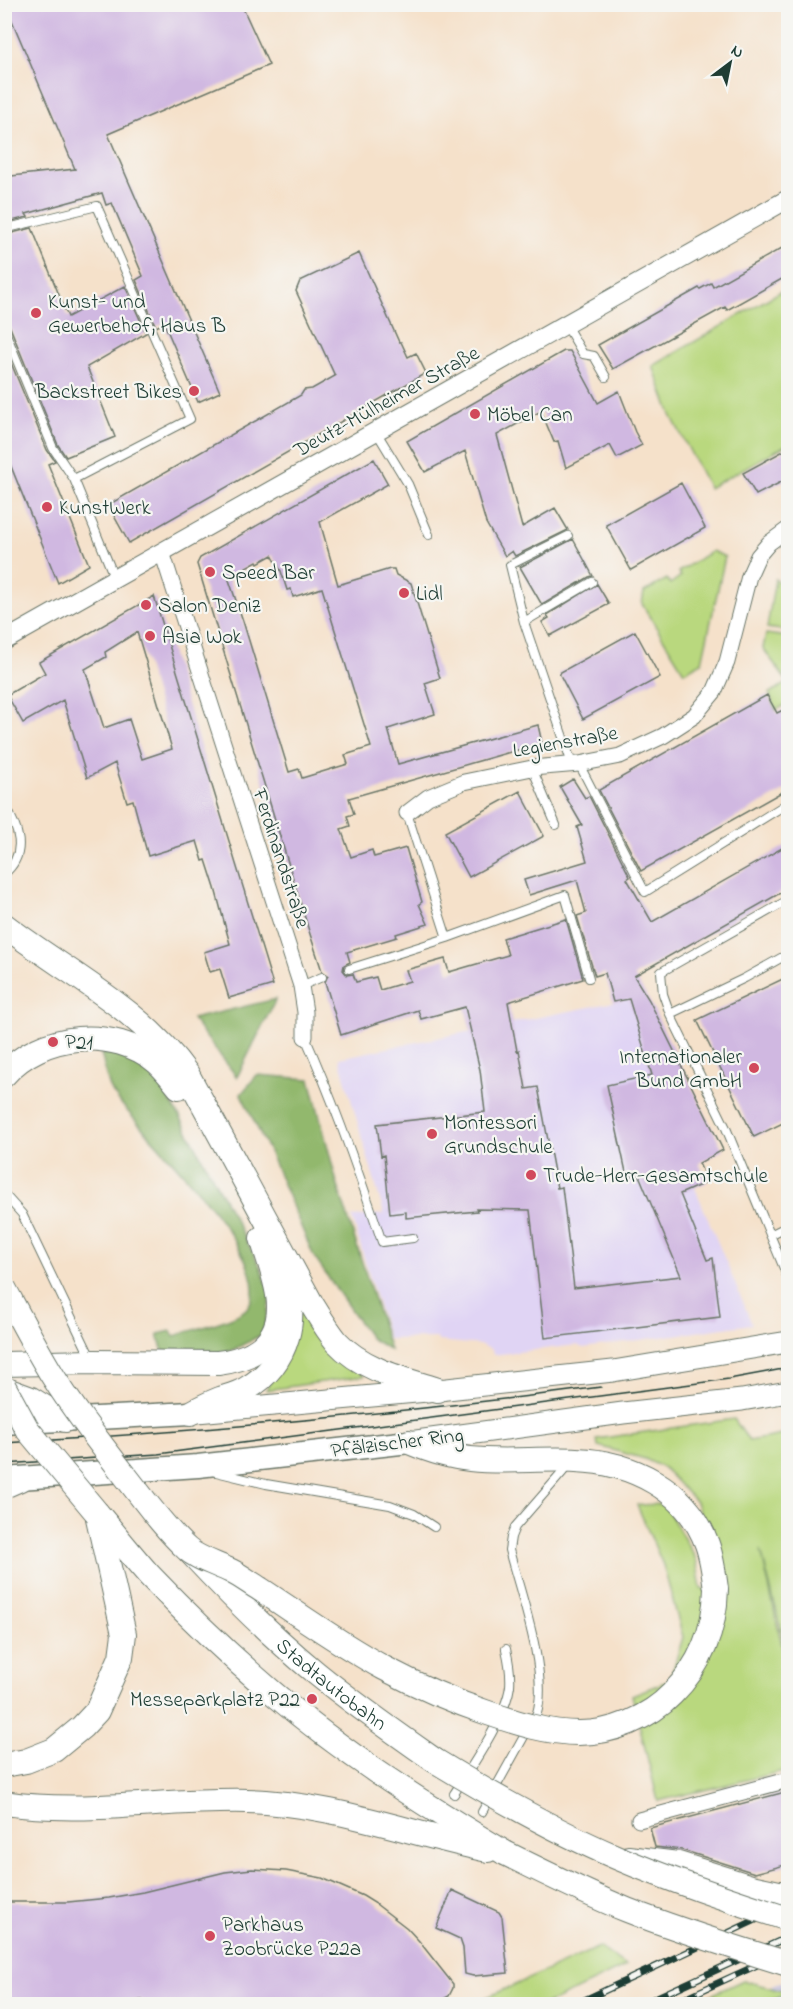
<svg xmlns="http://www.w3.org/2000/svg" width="793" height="2009" viewBox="0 0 793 2009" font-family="'Indie Flower',sans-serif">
<rect width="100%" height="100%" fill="#f6f6f2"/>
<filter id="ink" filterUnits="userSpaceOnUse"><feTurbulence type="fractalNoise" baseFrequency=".0167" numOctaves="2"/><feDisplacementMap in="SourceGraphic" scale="12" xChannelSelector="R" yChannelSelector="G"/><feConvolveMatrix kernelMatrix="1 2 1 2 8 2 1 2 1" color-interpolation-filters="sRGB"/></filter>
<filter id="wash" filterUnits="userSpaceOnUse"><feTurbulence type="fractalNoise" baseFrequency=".008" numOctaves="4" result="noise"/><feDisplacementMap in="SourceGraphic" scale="24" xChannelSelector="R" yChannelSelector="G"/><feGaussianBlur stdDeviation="1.35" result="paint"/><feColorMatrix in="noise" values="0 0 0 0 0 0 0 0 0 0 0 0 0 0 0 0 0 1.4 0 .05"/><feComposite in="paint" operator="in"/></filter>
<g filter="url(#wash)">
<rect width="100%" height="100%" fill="#f5e1ca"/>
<!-- built -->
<path fill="#e0d4f4" d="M629,999L662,1109L752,1324L583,1348L577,1345L493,1355L492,1350L482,1345L438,1341L437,1338L388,1339L352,1217L384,1214L339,1058Z"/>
<!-- industrial -->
<path fill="#c4c0db" d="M788,1979V2004H733Z"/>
<!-- green -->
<path fill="#b9d87e" stroke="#6c8a59" stroke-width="1.5" d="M788,287V444L709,488L671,415L653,366Z
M712,551L725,557L702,662L684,672L642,604L644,592L667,579L670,584L681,576L678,572Z
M775,579L788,589V631L767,628Z
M766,634L788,637V711L785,705L776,710L769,693L788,683L763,648Z
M301,1309L364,1376L266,1390Z
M734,1419L749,1441L788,1434V1668L781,1629L761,1550L788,1673V1770L658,1801L632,1695L670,1680L683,1637L663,1565L637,1505L664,1504L696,1559L701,1589L726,1595L696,1502L664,1468L645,1459L598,1446L597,1439Z
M599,1947L626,1966L547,2004H472Z
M743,1980L788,1993L764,2004H692Z"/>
<!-- forest -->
<path fill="#92b86d" stroke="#587a50" stroke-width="1.5" d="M276,999L237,1077L192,1019Z
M111,1053L133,1062L157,1080L179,1115L260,1266L271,1295L263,1334L227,1353L166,1352L162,1349L158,1334L171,1331L174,1336C191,1330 235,1320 246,1309C287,1265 137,1130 113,1093C106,1083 105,1066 101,1054Z
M257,1075L310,1079L337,1183L390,1350L370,1338L314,1257L271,1156L241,1094Z"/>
<g id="blocks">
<!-- building -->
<path fill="#d0b8e1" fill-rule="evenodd" d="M5,4H241L269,65L108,134L220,392L198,402L164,323L156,327L136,280L143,276L112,203L106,205L102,193L26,214L28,217L4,223V179L11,176L75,169Z
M32,228L68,317L125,286L146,333L87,367L115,437L66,457L58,445L10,327L4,323V235Z
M789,244V275L727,310L725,307L613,369L598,345L699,288L700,289L711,283L713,287Z
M359,253L399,342H401L408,357L416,353L426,373L129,543L108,505L301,395L304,390L312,389L335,376L296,291L300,281Z
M4,346L47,450L55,461L48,464L89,565L58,583L4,449Z
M564,351H570L598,403L619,391L635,432L642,445L617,458L610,445L566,468L558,441L554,442L541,411L497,435L522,527L555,508L568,530L515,556L512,551L505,556L486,523L465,451L425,472L407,441Z
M789,448V478L756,495L743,473Z
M374,459L388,484L320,522L338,585L390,569H394L396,575L411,583L440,678L425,683L435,714L388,729L398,764L538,725L542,743L349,798L354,814L347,816L350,826L341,829L351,857L372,850L374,857L406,848L422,902L419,904L428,924L396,934L397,937L347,952L350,962L344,965L343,970L347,975L353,974L356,982L376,977L380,990L410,981L406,970L445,959L449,972L508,955L503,938L566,919L583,979L508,1002L517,1051L519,1050L526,1089L538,1087L557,1188L562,1187L574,1288L681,1276L639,1175L627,1177L607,1085L652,1075L629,999L613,1002L605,973L595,976L577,916L586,913L577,880L529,895L524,880L587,861L577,827L582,825L560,787L573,779L585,798L589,796L630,877L627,879L652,922L789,844V888L634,976L649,1000L723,1150L699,1163L707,1182L680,1194L707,1260L713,1258L720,1317L545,1338L530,1210L476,1209L477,1211L406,1218V1212L390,1214L384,1155L381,1156L377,1124L485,1112L480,1070L465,1007L421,1019L418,1010L341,1035L325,982L328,975L322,971L309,931L197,564L200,558ZM272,555L281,571L287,590L291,589L293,597L322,588L371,747L345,755L348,764L302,778L299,769L289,772L243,621L228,577L257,561L258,563Z
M681,483L705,528L631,570L606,525Z
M573,539L593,576L589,577L542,605L520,567Z
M597,584L609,604L550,636L542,622L549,618L547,615Z
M154,596L273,985L229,998L220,969L210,972L204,952L230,944L215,888L206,860L203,861L197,841L148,856L133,800L127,802L115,763L87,778L63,700L23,723L7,695L45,673L39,662ZM137,632L172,749L142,759L129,719L104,728L85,669L106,657L105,652Z
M635,631L660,677L583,719L559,673Z
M767,695L777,713L789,707V788L641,871L599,790Z
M520,791L544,836L469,877L445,832Z
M789,976V1120L754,1137L697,1020Z
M789,1791V1864L755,1873L682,1850L655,1847L650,1828Z
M252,1869L286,1871L322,1878L363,1896L376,1904L407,1928L419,1941L453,1984V1988L449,1996L434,2004H142V2000L111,2004H4V1902H68L109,1898L143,1892L225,1872Z
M452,1890L499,1912L502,1917L508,1973L473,1976L465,1974L463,1948L460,1939L436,1928Z"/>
</g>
</g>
<g filter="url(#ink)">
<use href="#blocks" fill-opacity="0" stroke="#6a7668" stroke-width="1.5"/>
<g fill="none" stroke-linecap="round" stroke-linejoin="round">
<defs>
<path id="service" d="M4,229L97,206L190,419L74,479
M566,325L583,354L594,356L606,377
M4,329L53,448L74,479L115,579
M377,433L408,484L429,535
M568,536L510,565L524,622L572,764
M524,622L592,582
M579,764L645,892L788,803
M532,768L556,825
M4,804C18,827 29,853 4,874
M407,813L447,938
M788,954L745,978L670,1014L726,1128L788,1278
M349,969L447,938L565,895L589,978
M301,986L322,977
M670,1014L663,994L661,972L788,900
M305,1037C335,1104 359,1173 382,1242L413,1238
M4,1194L22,1214L91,1358
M770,1235L788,1226
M216,1472L266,1484L390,1505L414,1514L434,1527
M454,1794C471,1767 506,1717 510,1686C511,1674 509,1662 506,1649
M482,1812L537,1713C549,1673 520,1592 509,1550L511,1537L515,1527L568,1466"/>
<path id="minor" d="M162,552L301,986L305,1012V1037
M407,813L428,797L464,782L532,768L579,764L620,756L663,736L694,716L714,692L727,662L749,576L758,556L769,543L788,529
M639,1820L788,1780"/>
<path id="tertiary" d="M4,641L788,199"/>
<path id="secondary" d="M197,1412L438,1390L613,1371L788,1342
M409,1442L623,1413L742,1400L788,1392"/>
<path id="primary" d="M4,1423L191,1413
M4,1479L198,1466L409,1442"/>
<g id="trunk">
<path d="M4,925C67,973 140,1008 187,1074L311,1303C319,1316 327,1330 337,1342C363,1370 403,1379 438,1390"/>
<path d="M4,1075C41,1032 114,1026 157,1062C165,1069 172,1078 179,1087"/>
<path d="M4,1364L93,1362L218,1363C251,1359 280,1343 279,1306C279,1285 268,1259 262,1238"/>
<path d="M4,1389L31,1399L65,1420"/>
<path d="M191,1413C200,1408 210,1403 220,1399C229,1396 238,1394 246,1389C288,1365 302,1314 280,1272"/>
<path d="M409,1442C428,1450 449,1457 470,1459C505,1463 541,1458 576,1460C631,1462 687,1489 707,1544C712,1558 714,1573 716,1589"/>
<path d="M4,1486L20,1479"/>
<path d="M97,1513C115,1534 132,1556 150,1576C189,1617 230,1656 272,1692C344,1754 425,1805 505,1853"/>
<path id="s1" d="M190,1552C230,1595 271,1636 316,1673C354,1704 394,1732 434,1760"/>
<path d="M4,1765L26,1761L54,1750L82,1727L97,1711L121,1657L124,1634L98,1518"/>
<path d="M4,1803C85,1815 166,1799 247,1801C330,1803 407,1833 488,1850"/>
<path d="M628,1858L678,1864L751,1887L788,1895"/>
</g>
</defs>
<!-- service casing -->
<use href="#service" stroke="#6a7668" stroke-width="10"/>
<!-- minor casing -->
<use href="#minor" stroke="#6a7668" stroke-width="17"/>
<!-- tertiary casing -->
<use href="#tertiary" stroke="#6a7668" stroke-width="20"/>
<!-- secondary casing -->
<use href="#secondary" stroke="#6a7668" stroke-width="23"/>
<!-- primary casing -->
<use href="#primary" stroke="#6a7668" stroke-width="25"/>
<!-- trunk casing -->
<use href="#trunk" stroke="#6a7668" stroke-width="26"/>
<!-- service -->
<use href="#service" stroke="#fff" stroke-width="8"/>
<!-- minor -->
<use href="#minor" stroke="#fff" stroke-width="15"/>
<!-- tertiary -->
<use href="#tertiary" stroke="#fff" stroke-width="18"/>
<!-- secondary -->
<use href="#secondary" stroke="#fff" stroke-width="21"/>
<!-- primary -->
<use href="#primary" stroke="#fff" stroke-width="22"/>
<!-- trunk -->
<use href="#trunk" stroke="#fff" stroke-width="24"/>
<!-- tram -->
<path stroke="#1f3d34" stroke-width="1.5" d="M4,1443C204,1431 403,1413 601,1387
M4,1464L158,1454L729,1379L788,1368"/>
<defs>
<path id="rail" d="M576,2004L788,1905
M642,2004L788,1937
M672,2004L788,1951"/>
</defs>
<!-- rail casing -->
<use href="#rail" stroke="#1f3d34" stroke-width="7"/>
<!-- rail -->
<use href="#rail" stroke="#f6f6f2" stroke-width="4.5" stroke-dasharray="14" stroke-linecap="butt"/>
<defs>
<path id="trunk-bridge" d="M4,1288C20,1318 36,1349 54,1378C76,1413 101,1445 127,1478C145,1501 165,1529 187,1549C198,1559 217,1564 231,1571C241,1576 250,1583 260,1589C301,1616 341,1645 384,1668C418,1686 452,1701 488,1713C517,1723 548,1733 579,1733C612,1733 649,1718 672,1694C701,1665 715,1630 716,1589
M4,1387L27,1429L97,1513
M434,1760C493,1796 553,1830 616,1857C672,1881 730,1900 788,1919
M505,1853C545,1873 585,1893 627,1910C680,1931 734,1947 788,1964"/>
</defs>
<!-- trunk-bridge casing -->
<use href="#trunk-bridge" stroke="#6a7668" stroke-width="26" stroke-linecap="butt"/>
<!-- trunk-bridge -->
<use href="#trunk-bridge" stroke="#fff" stroke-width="24"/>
</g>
</g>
<!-- markers -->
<g fill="#d1495b" stroke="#f6f6f2" stroke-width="2">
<circle cx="36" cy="313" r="6"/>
<circle cx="194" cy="391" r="6"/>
<circle cx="475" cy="414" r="6"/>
<circle cx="47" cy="507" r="6"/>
<circle cx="210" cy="572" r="6"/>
<circle cx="404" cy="593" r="6"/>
<circle cx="146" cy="605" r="6"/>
<circle cx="150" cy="636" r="6"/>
<circle cx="53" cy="1042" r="6"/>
<circle cx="754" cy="1068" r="6"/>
<circle cx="432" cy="1134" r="6"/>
<circle cx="531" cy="1175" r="6"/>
<circle cx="312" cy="1699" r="6"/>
<circle cx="210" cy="1936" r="6"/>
</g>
<g text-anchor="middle" stroke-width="4.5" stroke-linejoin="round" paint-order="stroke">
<!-- poi labels -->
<g font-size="21" fill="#1f3d34" stroke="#f6f6f2" text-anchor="start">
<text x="48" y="308">Kunst- und<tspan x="48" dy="24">Gewerbehof, Haus B</tspan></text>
<text x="182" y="398" text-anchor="end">Backstreet Bikes</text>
<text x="487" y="421">Möbel Can</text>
<text x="59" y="514">KunstWerk</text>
<text x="222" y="579">Speed Bar</text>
<text x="416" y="600">Lidl</text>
<text x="158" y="612">Salon Deniz</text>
<text x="162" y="643">Asia Wok</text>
<text x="65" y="1049">P21</text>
<text x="742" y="1063" text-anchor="end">Internationaler<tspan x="742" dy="24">Bund GmbH</tspan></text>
<text x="444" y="1129">Montessori<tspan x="444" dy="24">Grundschule</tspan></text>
<text x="543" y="1182">Trude-Herr-Gesamtschule</text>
<text x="300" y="1706" text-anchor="end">Messeparkplatz P22</text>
<text x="222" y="1931">Parkhaus<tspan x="222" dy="24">Zoobrücke P22a</tspan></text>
</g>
<!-- street labels -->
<g font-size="21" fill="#1f3d34" stroke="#f6f6f2">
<text transform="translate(386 401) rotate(-29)" y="7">Deutz-Mülheimer Straße</text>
<text transform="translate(565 741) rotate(-10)" y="7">Legienstraße</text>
<text transform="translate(282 858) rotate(72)" y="7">Ferdinandstraße</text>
<text transform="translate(397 1442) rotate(-7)" y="7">Pfälzischer Ring</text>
<text dy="7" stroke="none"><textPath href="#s1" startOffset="194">Stadtautobahn</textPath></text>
</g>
</g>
<!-- margin -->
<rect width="793" height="2009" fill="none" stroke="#f6f6f2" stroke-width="24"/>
<!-- north arrow -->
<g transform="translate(730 63) rotate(32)" stroke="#f6f6f2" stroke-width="4.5" paint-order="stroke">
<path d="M0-4.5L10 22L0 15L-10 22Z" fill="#1f3d34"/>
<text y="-9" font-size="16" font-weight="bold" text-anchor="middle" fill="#1f3d34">N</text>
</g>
</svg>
